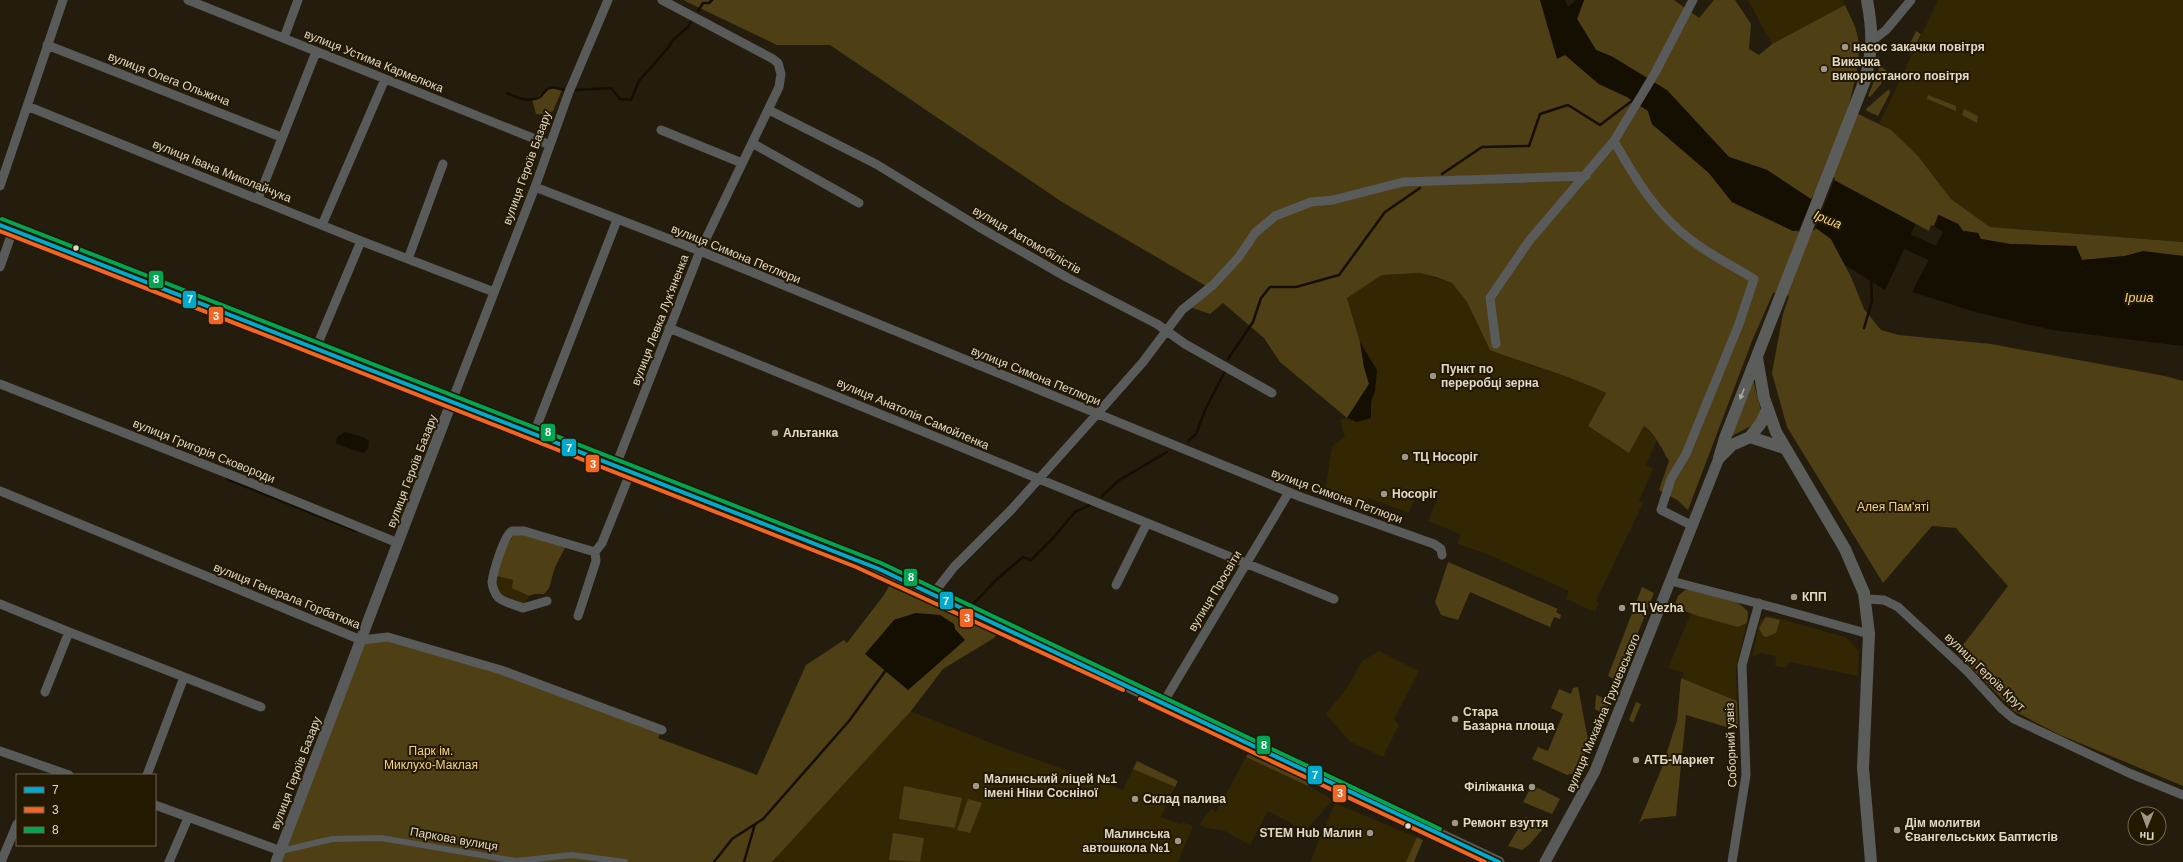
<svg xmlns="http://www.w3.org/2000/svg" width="2183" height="862" viewBox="0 0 2183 862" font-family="Helvetica,sans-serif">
<rect width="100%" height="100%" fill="#241d0d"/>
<!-- built -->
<path fill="#332602" d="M1748,0H1842L1845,5L1772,44Z
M1938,0H2183V242L1990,227L1951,199L1918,156L1879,124Z
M1420,273L1452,283L1467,302L1490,350L1529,365L1580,381L1606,393L1588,426L1629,453L1644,426L1657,440L1646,465L1653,469L1639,501L1643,503L1596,601L1599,603L1595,612L1566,599L1569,591L1487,554L1458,544L1460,534L1428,521L1438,497L1419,489L1409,513L1368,498L1366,504L1325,493L1332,446L1345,437L1340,420L1348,418L1364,367L1360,342L1347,298L1382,275Z
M497,576L513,580L518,591L529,596L525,604L499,593L496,583Z
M1691,613L1738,627L1747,623L1736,668L1737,701L1681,678L1684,673L1668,668Z
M1767,615L1845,637L1853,644L1859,652L1858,676L1790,662L1786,668L1775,666L1776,656L1760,653L1752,657L1760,621Z
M1379,651L1419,671L1394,719L1399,725L1383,757L1349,741L1326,714L1348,686L1362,661Z
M910,711L1004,748L1123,790L1133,769L1175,787L1161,817L1180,824L1185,823L1193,826L1178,862H772Z
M1246,757L1311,787L1333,800L1305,831L1268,811L1250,845L1225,831L1206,828L1200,825L1204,818L1211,809L1216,812Z
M1335,803L1423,840L1414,862H1310Z"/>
<!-- green -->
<path fill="#4f3f15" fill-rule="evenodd" d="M683,0H1540L1565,55L1599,84L1627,97L1648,111L1652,124L1709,173L1732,202L1793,231L1816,228L1831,239L1851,277L1864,309L1881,330L1899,335L1991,344L2165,376L2183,381V786L2058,734L2014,711L1957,653L2008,586L1956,528L1932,526L1883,583L1787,427L1772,373L1783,314L1789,296L1780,291L1773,293L1752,341L1688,510L1677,500L1659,490L1669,461C1662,449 1656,435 1644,426L1629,453L1588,426L1606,393C1569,375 1528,365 1490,350L1467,302L1452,283L1436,277L1420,273L1382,275L1347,298L1360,342L1364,367L1369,384L1347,418L1280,362L1264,338L1223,303L1210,314L1187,306L1206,286L1062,202L830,45H777Z
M1584,0H1674L1699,18L1714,0H1735L1751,24L1749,49L1759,55L1772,44L1845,5C1849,14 1855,24 1857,34C1863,58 1853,85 1848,109L1891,130L1918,156L1951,199L1990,227L2183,242V256L2143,252L2125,256L2082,260L2076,246L2010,244L1980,239L1978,233L1963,231L1958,224L1938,215L1934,226L1931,225L1929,231L1916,224L1910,237L1833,215L1767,170L1729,157L1702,130L1613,57L1596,50L1577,19Z
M1916,31L1921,34L1911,54L1906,52Z
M1880,66L1886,70L1881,84L1870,97L1868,96Z
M553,87L562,90L553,111L545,114H536L532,99C541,96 545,89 553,87Z
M1889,89L1890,93L1878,116L1867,111L1866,109Z
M1928,95L1956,106V111L1927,99Z
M1964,109L1978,116L1977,123L1962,115Z
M1753,379L1761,411L1753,425L1730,437Z
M515,533L566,546L555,567L549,588L544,594H534L529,596L512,588L513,580L497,576L506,547Z
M1448,562L1558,609L1556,612L1561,615L1560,619L1554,617L1550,627L1470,592L1458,620L1441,615L1435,602Z
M889,586L997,634L994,638L943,669L911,711L772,862H276L361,640L374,637L501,670L662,730L658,738L757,775L806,665L844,640L847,643L884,595ZM916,613L957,647L908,690L894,620Z
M1642,587L1654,593L1605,715L1595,709L1596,695L1606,699L1614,679L1608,676Z
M1685,590C1702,589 1738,597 1748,612L1747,623L1738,627L1698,616L1674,607L1678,596Z
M1766,617L1780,620L1776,633L1766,637L1763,636L1759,628Z
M1681,678L1737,701L1738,728H1730L1686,715L1676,816L1644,819L1639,823L1661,770L1677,721Z
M1578,687L1589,745L1580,767L1574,773L1567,775L1532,759L1538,747L1548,751L1563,714L1551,708L1559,689L1571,694L1573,688Z
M1636,702L1641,704L1633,723L1629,720Z
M1248,754L1310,783L1308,786L1246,757Z
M1137,761L1178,781L1175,787L1133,769Z
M904,786L962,798L955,828L899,819Z
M1534,786L1560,799L1552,814L1523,802L1530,789L1532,790Z
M968,799L982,803L970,833L957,830Z
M1525,817L1546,825L1530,844L1522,850L1508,846Z
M893,833L924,838L920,862L889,860Z
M1417,837L1423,840L1414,862H1406Z"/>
<!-- water -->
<path fill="#150f02" d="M1540,0H1565L1568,7L1576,0H1584L1577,19L1596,50L1613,57L1667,90L1729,157L1767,170L1811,199L1834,180L1916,224L1885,290L1845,265L1831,239L1816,228L1793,231L1732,202L1709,173L1652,124L1648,111L1627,97L1599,84L1565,55L1557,59Z
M1939,215L1958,224L1963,231L1978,233L1981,239L2010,244L2076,246L2082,260L2125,256L2143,251L2183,256V346L2053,330L1979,313L1912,292L1943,232L1934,226Z
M1360,342L1377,370L1375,391L1371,402V418L1357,422L1347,418L1369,384L1364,367Z
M345,432L363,437L369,441L368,449L363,453L336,444L337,437Z
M916,613L940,615L954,624L955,629L965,640L908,690L865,654L894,620Z"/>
<!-- pier -->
<path fill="#241d0d" d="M1833,178H1835L1815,230L1798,232L1813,196Z"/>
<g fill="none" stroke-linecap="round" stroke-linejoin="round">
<!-- stream -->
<path stroke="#150f02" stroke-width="2.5" d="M698,11L703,3H709L712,0
M575,90L611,88L620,99L631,100L639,81L668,48L673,40L688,27L692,20
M507,93C517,98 530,103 540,97C544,94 545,90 549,88C554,86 559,89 564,90
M1442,174L1482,147L1529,146L1540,114L1568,105L1600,125L1633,100
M1864,328L1872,301L1871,280
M1228,359L1253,322L1261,298L1270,287H1296L1339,275L1385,212L1420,188
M1188,441L1196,434L1205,410L1225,371
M227,479L356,531
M1102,496L1118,481L1167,452
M974,603L996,580L1023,557L1031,560L1053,538L1075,512L1090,505
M714,862L732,839L763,819L849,721L886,670
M744,862L755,824"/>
<!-- river -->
<path stroke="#150f02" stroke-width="16" d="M1886,236L1906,241L1950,261"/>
<!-- pedestrian -->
<path stroke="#585b5a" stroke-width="6" d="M281,851L332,839L381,838L516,861L572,855L625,862"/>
<!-- minor -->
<path stroke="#585b5a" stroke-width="9" d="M188,0L550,145
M284,38L298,0
M1872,41L1886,30L1911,0
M47,45L281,137
M27,106L361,241L494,292
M769,110L876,164L979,227L1068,278L1157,324L1185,344L1272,393
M661,130L742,163
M1614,141C1635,178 1656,214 1691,240C1710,255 1733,266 1754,279L1739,324L1686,454L1671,479L1661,510L1693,526
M752,143L859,203
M0,186L63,0
M535,187L700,251L1301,497L1434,544L1441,549L1442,555
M258,199L316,52
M322,225L385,79
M408,259L443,164
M0,267L13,230
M669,328L1147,523
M1496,344L1490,298L1529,241L1614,141L1655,73L1693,0
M316,348L361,241
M0,384L249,482L398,543
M452,401L535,187L569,92L608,0
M534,433L617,220
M616,465L700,251L779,87L781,74L778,63L773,59L662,0
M0,491L361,640L388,637L501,670L662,730
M595,552L602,543L631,471
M1671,581L1776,608L1869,634
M1116,585L1147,523L1334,599
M933,594L954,567L1011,510L1097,414L1143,362L1182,310L1213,285L1238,258L1255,233L1275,216L1311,202L1333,200L1403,182L1586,176
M1866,599L1884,600L1898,607L1967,671L2001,708L2014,719L2129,773L2183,795
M547,601L523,608C516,605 504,603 498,597C495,594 492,586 492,582C493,573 504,535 512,531H524L595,552L596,561L578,616
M0,604L69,632L45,692
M69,632L261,707
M1163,703L1289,492
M0,751L69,775
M147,775L184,677
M155,805L281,851
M1,862L17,824
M169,862L188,818
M1732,862L1746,775L1742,665L1759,603"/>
<!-- tertiary -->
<path stroke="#585b5a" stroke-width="11" d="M0,225L879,569L1499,862
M276,862L452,401
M1545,862L1595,771L1719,458"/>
<!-- secondary -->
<path stroke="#5a5d5a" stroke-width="12" d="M1757,358L1764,398L1776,432L1845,549L1864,593L1869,634L1863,768L1871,862
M1750,437L1784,448
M1720,457L1732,445L1750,437L1761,423L1767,410
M1719,458L1725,438L1865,80C1873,48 1873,32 1867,0"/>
<defs>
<path id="bus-1" d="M0,225L879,569L1499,862"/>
<path id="bus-2" d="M0,231L856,567L1123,690
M1140,699L1485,862"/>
<path id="bus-3" d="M2,219L881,563L1440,829"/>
</defs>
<!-- bus-1 casing -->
<use href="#bus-1" stroke="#231800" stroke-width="7"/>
<!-- bus-2 casing -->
<use href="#bus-2" stroke="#231800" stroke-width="7"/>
<!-- bus-3 casing -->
<use href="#bus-3" stroke="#231800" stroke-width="7"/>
<!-- bus-1 -->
<use href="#bus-1" stroke="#00a9ce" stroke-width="4"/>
<!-- bus-2 -->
<use href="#bus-2" stroke="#f26522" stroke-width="4"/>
<!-- bus-3 -->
<use href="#bus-3" stroke="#00a651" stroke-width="4"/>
</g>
<!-- one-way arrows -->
<defs><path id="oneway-solid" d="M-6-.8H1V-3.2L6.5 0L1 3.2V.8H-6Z"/></defs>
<use fill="#aaa79d" href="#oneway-solid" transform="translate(1742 394) rotate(112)"/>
<!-- markers -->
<g fill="#9e9787" stroke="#231800" stroke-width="1.5">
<circle cx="1845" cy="47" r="4"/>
<circle cx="1824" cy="69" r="4"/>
<circle cx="1433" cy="376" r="4"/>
<circle cx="775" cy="433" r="4"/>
<circle cx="1405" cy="457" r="4"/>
<circle cx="1384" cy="494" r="4"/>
<circle cx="1794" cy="597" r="4"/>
<circle cx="1622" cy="608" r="4"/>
<circle cx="1455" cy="719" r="4"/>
<circle cx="1636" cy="760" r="4"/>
<circle cx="976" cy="786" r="4"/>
<circle cx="1532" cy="787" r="4"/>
<circle cx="1135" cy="799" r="4"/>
<circle cx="1455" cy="823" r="4"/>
<circle cx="1897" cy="830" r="4"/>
<circle cx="1370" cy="833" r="4"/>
<circle cx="1178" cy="841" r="4"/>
</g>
<g fill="#e0d9c9" stroke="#231800" stroke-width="1.5">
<circle cx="76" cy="248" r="3.5"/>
<circle cx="1408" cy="826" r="3.5"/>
</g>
<g text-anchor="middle" stroke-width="4" stroke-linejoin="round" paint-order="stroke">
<!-- poi labels -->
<g font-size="12" font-weight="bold" fill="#e0d9c9" stroke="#231800" text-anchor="start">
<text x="1853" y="51">насос закачки повітря</text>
<text x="1832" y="66">Викачка<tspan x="1832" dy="14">використаного повітря</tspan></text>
<text x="1441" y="373">Пункт по<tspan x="1441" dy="14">переробці зерна</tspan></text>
<text x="783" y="437">Альтанка</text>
<text x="1413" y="461">ТЦ Носоріг</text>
<text x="1392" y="498">Носоріг</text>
<text x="1802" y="601">КПП</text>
<text x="1630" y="612">ТЦ Vezha</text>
<text x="1463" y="716">Стара<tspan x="1463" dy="14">Базарна площа</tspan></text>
<text x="1644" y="764">АТБ-Маркет</text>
<text x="984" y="783">Малинський ліцей №1<tspan x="984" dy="14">імені Ніни Сосніної</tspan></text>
<text x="1524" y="791" text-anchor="end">Філіжанка</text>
<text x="1143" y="803">Склад палива</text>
<text x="1463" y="827">Ремонт взуття</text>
<text x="1905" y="827">Дім молитви<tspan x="1905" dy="14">Євангельських Баптистів</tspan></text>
<text x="1362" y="837" text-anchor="end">STEM Hub Малин</text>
<text x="1170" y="838" text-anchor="end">Малинська<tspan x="1170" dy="14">автошкола №1</tspan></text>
</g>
<!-- street labels -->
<g font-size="12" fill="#e0d9c9" stroke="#231800">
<text transform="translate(374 61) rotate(22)" y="4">вулиця Устима Кармелюка</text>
<text transform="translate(169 79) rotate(21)" y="4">вулиця Олега Ольжича</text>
<text transform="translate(527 168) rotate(-70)" y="4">вулиця Героїв Базару</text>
<text transform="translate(222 171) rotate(22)" y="4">вулиця Івана Миколайчука</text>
<text transform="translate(1027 240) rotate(30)" y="4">вулиця Автомобілістів</text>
<text transform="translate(736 254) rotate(22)" y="4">вулиця Симона Петлюри</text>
<text transform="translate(660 320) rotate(-69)" y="4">вулиця Левка Лук'яненка</text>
<text transform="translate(1036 376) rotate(22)" y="4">вулиця Симона Петлюри</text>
<text transform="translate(913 414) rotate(23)" y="4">вулиця Анатолія Самойленка</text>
<text transform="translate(204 451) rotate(22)" y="4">вулиця Григорія Сковороди</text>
<text transform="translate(412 471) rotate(-69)" y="4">вулиця Героїв Базару</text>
<text transform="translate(1337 496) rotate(20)" y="4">вулиця Симона Петлюри</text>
<text transform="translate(1215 591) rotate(-59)" y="4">вулиця Просвіти</text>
<text transform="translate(287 596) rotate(22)" y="4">вулиця Генерала Горбатюка</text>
<text transform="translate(1985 672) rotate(44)" y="4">вулиця Героїв Крут</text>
<text transform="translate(1603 713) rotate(-67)" y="4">вулиця Михайла Грушевського</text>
<text transform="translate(1731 745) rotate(-92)" y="4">Соборний узвіз</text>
<text transform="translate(296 773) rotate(-69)" y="4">вулиця Героїв Базару</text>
<text transform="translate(454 839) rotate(10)" y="4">Паркова вулиця</text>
</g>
<!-- park labels -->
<g font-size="12" fill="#f6d481" stroke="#231800">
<text x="1893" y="511">Алея Пам'яті</text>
<text x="431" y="755">Парк ім.<tspan x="431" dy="14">Миклухо-Маклая</tspan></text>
</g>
<!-- water labels -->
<g font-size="13" font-style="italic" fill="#f6d482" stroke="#231800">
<text transform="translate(1828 219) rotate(22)" y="5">Ірша</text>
<text x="2139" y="302">Ірша</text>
</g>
</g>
<g stroke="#231800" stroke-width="1.5">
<rect x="148" y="270" width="16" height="19" rx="4" fill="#00a651"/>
<rect x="182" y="290" width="15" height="19" rx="4" fill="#00a9ce"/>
<rect x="208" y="306" width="16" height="19" rx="4" fill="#f26522"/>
<rect x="540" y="423" width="16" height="19" rx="4" fill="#00a651"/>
<rect x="561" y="438" width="16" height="19" rx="4" fill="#00a9ce"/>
<rect x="585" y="454" width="15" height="19" rx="4" fill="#f26522"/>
<rect x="903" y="568" width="15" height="19" rx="4" fill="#00a651"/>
<rect x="939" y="591" width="15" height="19" rx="4" fill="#00a9ce"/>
<rect x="959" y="608" width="15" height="20" rx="4" fill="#f26522"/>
<rect x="1256" y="735" width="15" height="20" rx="4" fill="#00a651"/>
<rect x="1307" y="765" width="16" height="20" rx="4" fill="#00a9ce"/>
<rect x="1332" y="784" width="15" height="19" rx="4" fill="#f26522"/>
</g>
<g font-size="11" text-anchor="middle" font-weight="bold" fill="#fff">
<text x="156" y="283">8</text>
<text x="190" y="303">7</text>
<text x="216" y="320">3</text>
<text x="548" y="436">8</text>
<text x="569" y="452">7</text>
<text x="593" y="468">3</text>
<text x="911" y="581">8</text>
<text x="946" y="605">7</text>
<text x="967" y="622">3</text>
<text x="1264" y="749">8</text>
<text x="1315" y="779">7</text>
<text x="1340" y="797">3</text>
</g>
<!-- legend -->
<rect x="16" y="774" width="140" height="72" fill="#231800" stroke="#6f6550"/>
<rect x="24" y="787" width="20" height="6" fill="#00a9ce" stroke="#6f6550"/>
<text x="52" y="794" font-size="12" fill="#e0d9c9">7</text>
<rect x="24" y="807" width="20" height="6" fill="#f26522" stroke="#6f6550"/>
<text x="52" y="814" font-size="12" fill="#e0d9c9">3</text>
<rect x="24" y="827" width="20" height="6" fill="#00a651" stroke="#6f6550"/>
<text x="52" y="834" font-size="12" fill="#e0d9c9">8</text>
<!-- north arrow -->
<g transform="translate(2147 826) rotate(181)"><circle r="19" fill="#231800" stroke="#6f6550"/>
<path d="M0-3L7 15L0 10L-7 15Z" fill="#9e9787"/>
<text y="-6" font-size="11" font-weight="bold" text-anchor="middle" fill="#e0d9c9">Пн</text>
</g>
</svg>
